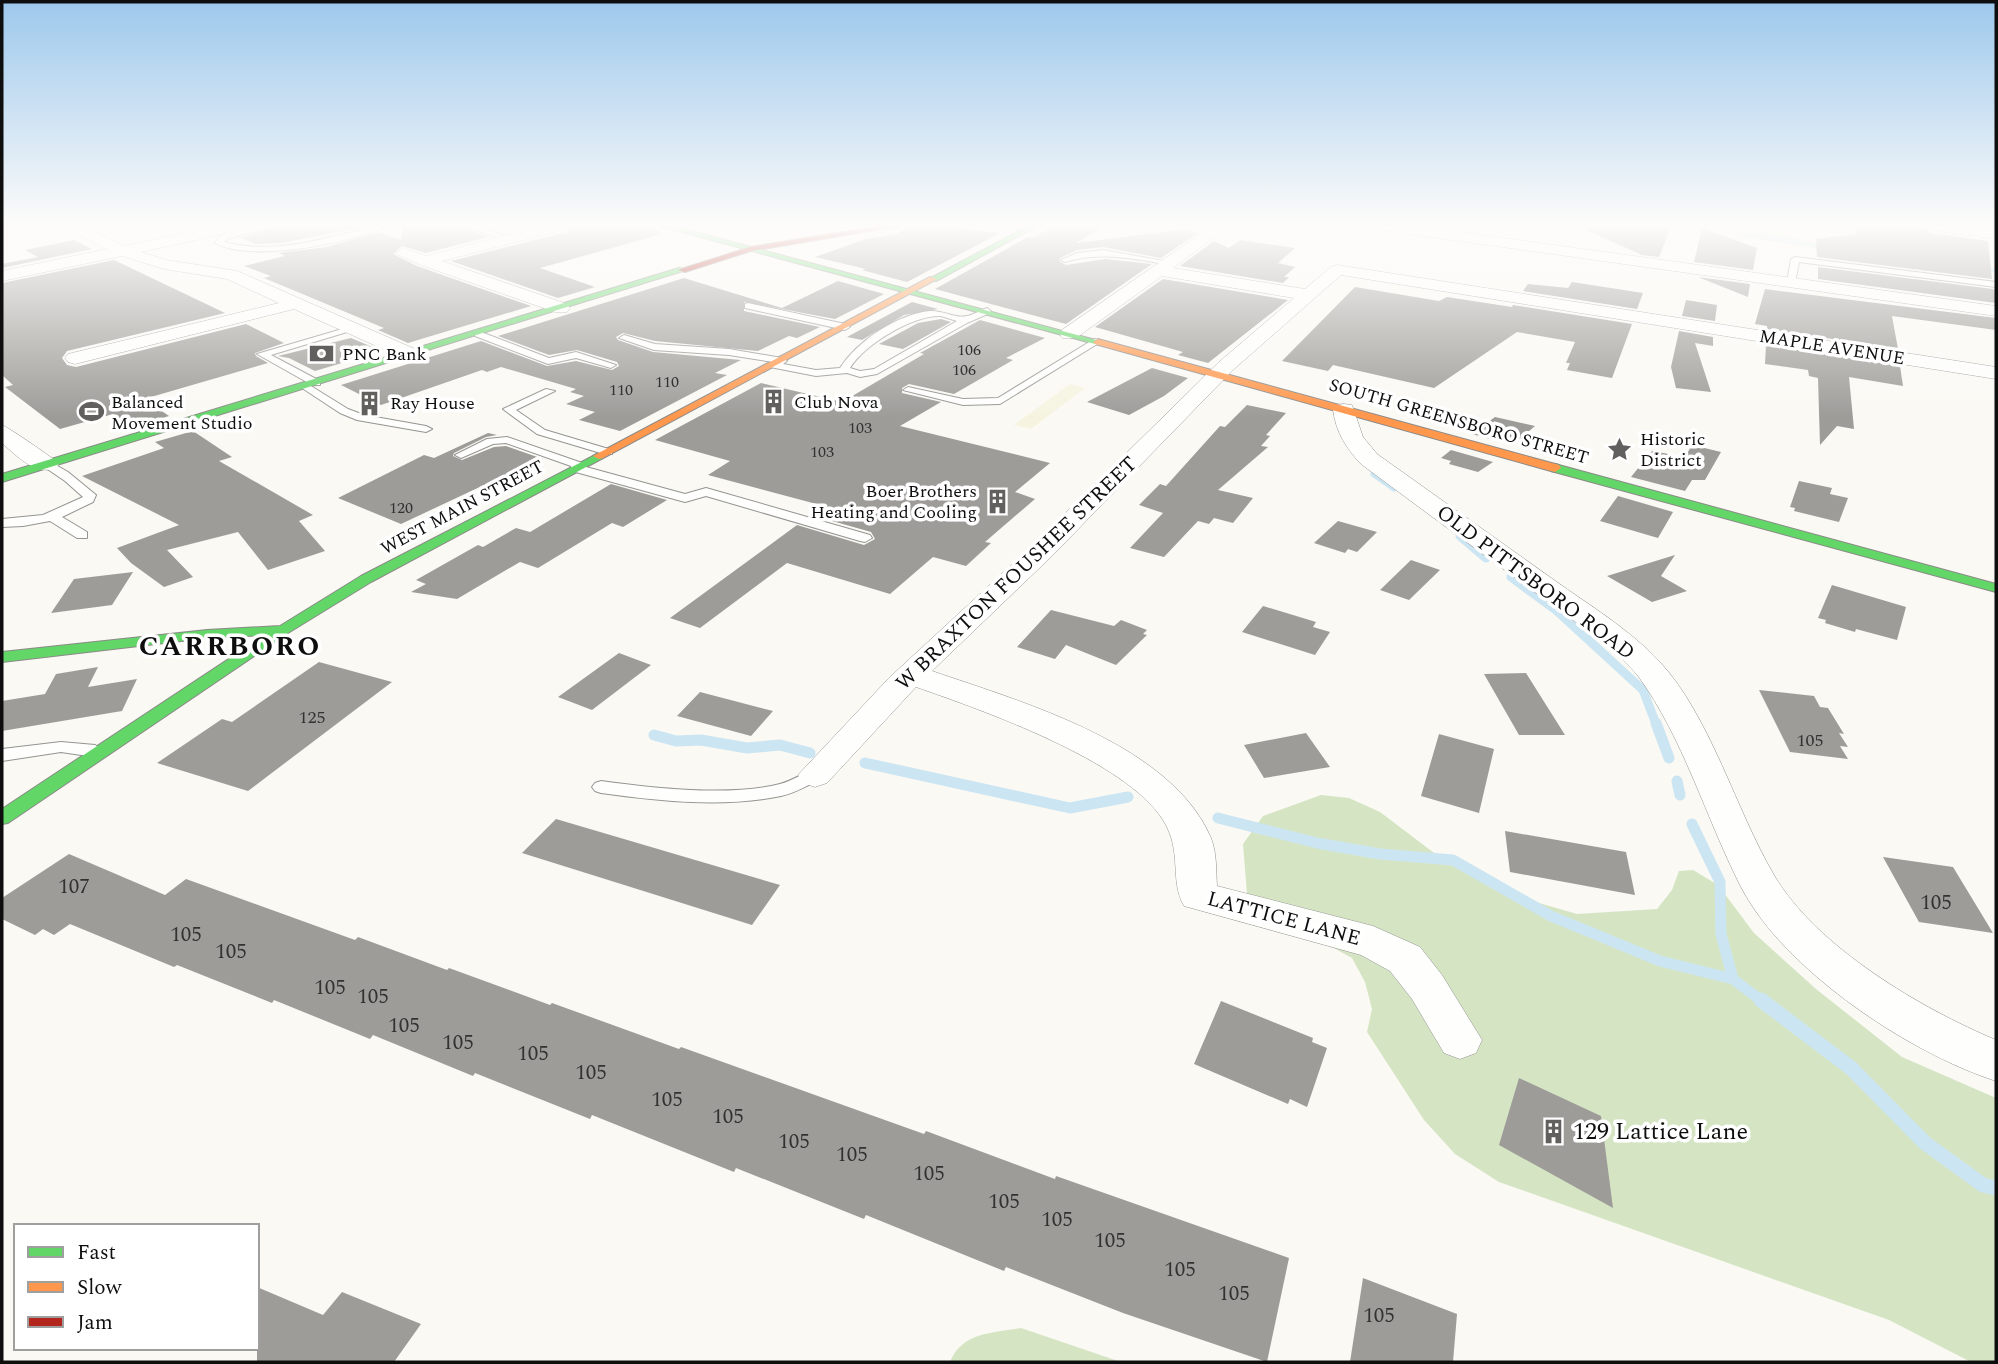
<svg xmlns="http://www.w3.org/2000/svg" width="1998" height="1364" viewBox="0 0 1998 1364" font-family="Spectral,serif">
<rect width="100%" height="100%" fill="#faf9f4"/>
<!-- farmland -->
<path fill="#f6f4e1" d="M1070,384L1085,388L1031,429L1014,425Z"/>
<!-- forest -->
<path fill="#d5e5c4" d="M1711,226H1761L1817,246L1812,247L1740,237Z
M1321,795L1349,798L1380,812L1442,859L1518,897L1577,914L1657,909L1672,890L1679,871L1693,870L1718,885L1754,933L1816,989L1902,1057L1996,1098V1362H1971L1889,1320L1499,1182L1455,1154L1424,1120L1367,1032L1372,1009L1365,982L1352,958L1301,930L1247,894L1243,844L1263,816Z
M1021,1328L1121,1362H950C962,1332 993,1333 1021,1328Z"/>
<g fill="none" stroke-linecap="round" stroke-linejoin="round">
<!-- stream-far4 -->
<path stroke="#cce5f2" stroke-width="5" d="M1715,226L1828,248
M1978,268L1996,270"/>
<!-- stream-far3 -->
<path stroke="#cce5f2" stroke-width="7" d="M1374,474L1394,488"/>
<!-- stream-far2 -->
<path stroke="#cce5f2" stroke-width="9" d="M1460,536L1486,558
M1511,577L1557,611L1643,690L1656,724"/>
<!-- stream-far1 -->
<path stroke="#cce5f2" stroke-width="11" d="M1656,723L1669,758
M654,735L676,741L701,740L747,748L780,745L810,753
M865,763L1070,808L1128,797
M1677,781L1680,795
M1218,818L1317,843L1380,854L1453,860L1551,916L1660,961L1733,979L1763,1002
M1692,824L1720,882L1721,934L1733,979"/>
<!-- stream -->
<path stroke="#cce5f2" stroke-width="15" d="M1761,1000L1851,1068L1925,1143L1983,1185L1996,1188"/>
</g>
<!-- building -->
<path fill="#9e9c99" d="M277,226H361L363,227L281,243L256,244L241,238Z
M403,226H462L488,237L426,253L402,246L393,254L417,266L531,306L408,343L378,330L384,328L264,278L271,276L244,266L285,256L279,253L327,247L379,232L401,240Z
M570,226H652L662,234L540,268L595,287L558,298L451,261L567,232Z
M909,226H941L1000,233L907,282L862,270L866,269L815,257L866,239L897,234Z
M1054,226H1104L1076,243L1185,229L1198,233L1161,258L1103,247L1077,250L1060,258L1059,261L1066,265L1105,259L1152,264L1066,324L935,289L1028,237L1033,238Z
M1577,226H1671L1659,257L1642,255Z
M1857,226H1921L1931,233L1988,241L1992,279L1817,257L1816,239L1856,234Z
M1702,228L1757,248L1753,270L1694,262Z
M74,240L92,249L2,268V264L38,257L25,250Z
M1240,240L1295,248L1278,263L1295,267L1284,277H1289L1283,283L1180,266L1214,241L1229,248Z
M114,260L225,313L67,351L62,358L67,365L76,367L246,324L284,343L255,353L256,356L268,363L144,399L169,416L133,427L113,414L60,429L5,387L13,385L2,375V283Z
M1818,267L1993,289L1996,291V303L1818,279Z
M1698,277L1750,284L1748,297Z
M684,278L782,308L838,281L884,294L835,319L744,302V311L820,327L797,338L789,336L758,351L655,341L623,333L616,337L618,340L653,352L741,360L715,373L727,375L620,431L579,420L595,412L566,404L584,396L570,392L576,389L501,367L487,372L482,370L381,405L341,385L481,341L547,366L576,361L612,370L619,366L617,362L577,350L549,355L498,336Z
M1163,279L1288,300L1208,363L1178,355L1183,352L1095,327Z
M1572,282L1643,293L1637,309L1523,291L1528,284L1568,288Z
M1355,287L1439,301L1447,297L1512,307L1513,305L1632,324L1612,378L1567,370L1570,363H1566L1575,342L1517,332L1434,388L1333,365L1328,371L1282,361Z
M1765,289L1996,318V330L1892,316L1898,349L1767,329V326L1755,324Z
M1686,300L1717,305L1715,321L1682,316Z
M912,302L938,309L904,315L862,340L847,337Z
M941,319L951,322L903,349L879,344L918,323Z
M980,320L1045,338L1006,358L1013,360L954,394L909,384L902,388V393L941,402L900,426L1050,463L1015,492L1035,499L985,542L991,543L966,566L933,557L890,594L787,563L700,628L670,618L797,525L864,545L875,539L871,532L811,515L824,506L708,475L730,461L655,440L761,383L842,402L924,354L920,353Z
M1679,331L1713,337V346L1695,343L1711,392L1676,388L1671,367Z
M351,338L382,351L315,371L289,358L278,356Z
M1766,345L1900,366L1903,386L1849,377L1854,429L1837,426L1820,445L1818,378L1809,376L1808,370L1765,364Z
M1152,368L1188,378L1164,396L1129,415L1087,402Z
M1247,405L1286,413L1266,435L1270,436L1261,446L1268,447L1218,490L1253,498L1233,523L1214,518L1209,524L1198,521L1164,557L1130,548L1163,513L1139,505L1160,484L1166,486L1220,426L1225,427Z
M1495,417L1535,426L1513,445L1472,434Z
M193,431L232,457L219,461L313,515L299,521L325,551L268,570L238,532L167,550L193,577L164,587L131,563L117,548L179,525L82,476L164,448L155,442Z
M488,433L497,435L486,437L454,453L453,456L462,460L494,447L506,446L543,459L488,486L484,485L401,524L338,498L424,455L434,458Z
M1692,445L1721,452L1705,480H1692L1685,491L1631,477L1652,451L1685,457Z
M1451,450L1493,462L1478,472L1449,464L1451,461L1441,458Z
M1799,481L1832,488L1830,494L1848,498L1839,522L1794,511L1795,508L1790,507Z
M611,484L667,500L623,527L612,523L538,568L520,562L457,599L411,592L426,584L416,580L478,545L483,547L516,528L530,532Z
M1618,496L1673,512L1658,538L1600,521Z
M1338,521L1377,532L1357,552L1348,549L1345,553L1314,543Z
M1675,555L1661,576L1687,591L1652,602L1607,576Z
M1411,560L1440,570L1409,600L1380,590Z
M133,572L112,605L51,613L74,579Z
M1832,585L1906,607L1897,640L1856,629L1855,632L1825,623L1826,620L1818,618Z
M1263,606L1316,622L1313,627L1330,632L1315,655L1242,632Z
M1051,610L1114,626L1121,620L1147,630L1143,634L1147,635L1116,665L1066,645L1055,659L1017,647Z
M619,653L651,665L592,710L558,697Z
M319,662L392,682L248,791L157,763L222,719L232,722Z
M98,667L88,687L137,679L122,711L2,731V701L45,694L56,674Z
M1526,673L1565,735H1519L1484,674Z
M1759,690L1814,696L1820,707L1828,708L1844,734L1839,733L1848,747L1840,746L1848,759L1790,752Z
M700,692L773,711L751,736L677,716Z
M1306,733L1330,767L1264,778L1244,745Z
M1439,734L1494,749L1479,813L1421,796Z
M556,819L780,885L752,925L522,853Z
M1505,831L1626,852L1635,895L1510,872Z
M69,854L165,895L186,879L355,940L358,937L447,970L449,968L550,1005L552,1003L679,1049L681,1047L924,1134L926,1131L1055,1179L1056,1176L1289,1258L1267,1362L1123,1313L1006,1267L1004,1271L866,1215L864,1219L736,1168L734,1172L592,1115L590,1119L475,1073L473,1076L373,1035L370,1039L274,1000L272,1003L177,965L174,967L70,924L54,935L43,929L35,935L2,919V898Z
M1883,857L1953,867L1993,933L1919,922Z
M1221,1001L1313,1038L1312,1042L1327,1048L1307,1107L1290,1099L1288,1104L1194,1064Z
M1519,1078L1601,1116L1613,1208L1499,1145Z
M1363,1278L1457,1314L1453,1362H1350Z
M257,1287L323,1315L342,1292L421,1324L394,1362H257Z"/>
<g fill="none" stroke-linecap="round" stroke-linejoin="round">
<defs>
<path id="lane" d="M260,226H275L227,239L224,242C262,252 301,245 339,235C356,232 371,226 388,226C351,243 251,263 215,243L221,235Z
M464,226H476L514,239L507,241Z
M1103,250L1175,263L1171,265C1134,259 1102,251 1065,262L1061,260L1077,253Z
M1795,257L1996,282V287L1799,262L1795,283L1791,286L1787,283L1791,259Z
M748,303L845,324L850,327L845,330L745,308V304Z
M987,308L991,311L990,313L967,323L877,374L860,377L847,373L816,376L770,367L769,365L773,362L729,355L654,350L619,338L624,335L655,344L729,349L782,358L787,361L783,364L816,370L840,368C857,341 898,314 930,311C942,310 957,319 967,316C974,315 980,310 987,308ZM941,316L957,321L874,369L860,371L850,368C865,344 913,315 941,316Z
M349,327L357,329L271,355L320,381V385H312L257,354Z
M475,332H481L549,358L576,352L616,365L611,368L576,358L548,364L475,336Z
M1094,339L1102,341L1000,404L963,405L903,390L908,387L963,399L998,398Z
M306,383L348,409L364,415L426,426L432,429L426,432L357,420L340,413L302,388V384Z
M546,389L555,391L516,410L545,430L612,450V454H604L537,434L503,409Z
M507,437L585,464L586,467L685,494L706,488L870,535L872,538L865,542L860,541L706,496L685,502L572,471L571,466L506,443L493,444L461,458L455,455L487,439Z
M47,460L68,472L96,495L93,502L62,517L87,532V538H77L50,521L23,526L2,527V519L43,515L83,497L65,481L43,466V462Z
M61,742L95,745L104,751L95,757L61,752L2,761V749Z
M815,769L821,771L824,775L821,779C808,785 795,793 781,796C723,808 659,801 601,793L595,791L592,787L595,783L601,781C652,788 730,797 780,784C792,781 803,773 815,769Z"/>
<path id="street" d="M63,226H83L124,246L218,226H248L241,230L141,252L166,260L237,271L417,350L420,354L410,360L403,358L294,309L75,364L68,362L65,358L68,354L279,303L227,279L164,269L122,256L2,281V271L107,249Z
M542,226H568L566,229L442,261L567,304L570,308L567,312H555L418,264L395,253L403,248L426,256Z
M1212,226H1229L1173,268L1305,289L1331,267L1337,265L1996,367V379L1341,275L1233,370L1052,556L932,671C1022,702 1171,744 1211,838C1217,853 1216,871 1217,886L1373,926L1420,947L1442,975L1482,1040L1476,1053L1460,1059L1444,1053L1412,999L1390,971L1361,955L1184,906C1169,880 1183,852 1163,820C1125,760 982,710 916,687L827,783L815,787L803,783L798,775L889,678L1034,544L1219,362L1294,298L1162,276L1076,338H1062L1060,334L1062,330Z
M1374,226H1416L1996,306V316L1381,230Z
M1924,226H1966L1996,230V239L1931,230Z
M1344,404L1352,405L1363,437L1377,454C1436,496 1495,538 1554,580C1589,605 1629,629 1659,661C1711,717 1735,809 1774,875C1816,947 1922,1009 1996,1040V1081C1909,1053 1782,969 1740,885C1706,818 1683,737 1638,676C1617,649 1568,617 1540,596C1480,552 1420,508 1361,464C1346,448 1336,432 1333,410L1336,405Z
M2,425C8,427 56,460 59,464L55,469C33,474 17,456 2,443Z"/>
<path id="fast" d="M660,226H673L1103,342L1095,344Z
M1028,226H1037L936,281L929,279Z
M679,268L686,270L2,482V474Z
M599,453L603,454V458L371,582L288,633L8,823L2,824V809L265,635L207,638L2,662V652L207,630L280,626L361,576Z
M1555,464L1996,584V592L1551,471L1549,468Z"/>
<path id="slow" d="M930,277L937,279L603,458L599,459L593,456Z
M1098,339L1559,465L1561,468L1555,472L1551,471L1095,344L1093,342Z"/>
<path id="jam" d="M880,226H900L751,251L685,272L678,270L750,247Z"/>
</defs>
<!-- lane casing -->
<use href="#lane" stroke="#949492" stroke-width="2"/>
<!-- street casing -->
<use href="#street" stroke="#949492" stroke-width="1"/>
<!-- fast casing -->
<use href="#fast" stroke="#8b8a88" stroke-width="2"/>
<!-- slow casing -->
<use href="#slow" stroke="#8b8a88" stroke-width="2"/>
<!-- jam casing -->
<use href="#jam" stroke="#8b8a88" stroke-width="2"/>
<!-- lane -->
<use href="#lane" fill="#fefefd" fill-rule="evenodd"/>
<!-- street -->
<use href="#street" fill="#fefefd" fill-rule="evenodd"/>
<!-- fast -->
<use href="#fast" fill="#63d668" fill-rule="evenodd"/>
<!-- slow -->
<use href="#slow" fill="#ff974d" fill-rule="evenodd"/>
<!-- jam -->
<use href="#jam" fill="#b3261e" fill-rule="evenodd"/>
</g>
<!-- sky -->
<linearGradient id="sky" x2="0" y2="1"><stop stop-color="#9dc8ec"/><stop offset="0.54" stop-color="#fdfcfa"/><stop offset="1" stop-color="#fdfcfa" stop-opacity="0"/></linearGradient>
<rect width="1998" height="417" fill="url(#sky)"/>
<!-- icons -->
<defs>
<symbol id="bank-bare" viewBox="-9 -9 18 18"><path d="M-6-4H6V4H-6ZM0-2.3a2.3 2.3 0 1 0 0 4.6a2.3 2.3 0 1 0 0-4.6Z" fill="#61605e" stroke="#fff" stroke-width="2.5" paint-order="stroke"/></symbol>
<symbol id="building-bare" viewBox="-9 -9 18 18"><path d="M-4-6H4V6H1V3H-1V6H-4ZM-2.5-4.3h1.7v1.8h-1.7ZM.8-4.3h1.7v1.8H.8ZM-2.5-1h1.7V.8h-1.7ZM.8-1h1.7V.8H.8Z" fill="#61605e" stroke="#fff" stroke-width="2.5" paint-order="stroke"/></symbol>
<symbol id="stadium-bare" viewBox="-9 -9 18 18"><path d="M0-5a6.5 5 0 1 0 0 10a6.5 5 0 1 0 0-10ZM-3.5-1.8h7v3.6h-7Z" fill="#61605e" stroke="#fff" stroke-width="2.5" paint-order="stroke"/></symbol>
<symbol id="sight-bare" viewBox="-9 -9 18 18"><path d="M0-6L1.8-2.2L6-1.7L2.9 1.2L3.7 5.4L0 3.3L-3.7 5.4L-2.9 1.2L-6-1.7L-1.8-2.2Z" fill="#61605e" stroke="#fff" stroke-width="2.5" paint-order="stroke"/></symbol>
</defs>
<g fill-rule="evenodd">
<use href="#bank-bare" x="304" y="336" width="35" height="35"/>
<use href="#building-bare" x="756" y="384" width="35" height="35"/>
<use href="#building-bare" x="352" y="386" width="35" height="35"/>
<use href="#stadium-bare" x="74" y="394" width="35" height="35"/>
<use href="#sight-bare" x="1602" y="432" width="35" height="35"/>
<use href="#building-bare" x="980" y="484" width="35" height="35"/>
<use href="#building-bare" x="1536" y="1114" width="35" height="35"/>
</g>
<g text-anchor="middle" stroke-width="7" stroke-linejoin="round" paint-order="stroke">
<!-- far-number labels -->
<g font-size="16" fill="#323231">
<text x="969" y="355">106</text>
<text x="964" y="375">106</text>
<text x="667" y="387">110</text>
<text x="621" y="395">110</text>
<text x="860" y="433">103</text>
<text x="822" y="457">103</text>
<text x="401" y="513">120</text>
</g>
<!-- far-street labels -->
<g font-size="18" fill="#0e0e0e" stroke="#fff">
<text transform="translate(1832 347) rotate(9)" y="6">MAPLE AVENUE</text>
<text transform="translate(1459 421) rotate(16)" y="6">SOUTH GREENSBORO STREET</text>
<text transform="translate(462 507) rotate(-28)" y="6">WEST MAIN STREET</text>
</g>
<!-- far-poi labels -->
<g font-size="18" fill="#0e0e0e" stroke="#fff" text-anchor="start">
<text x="342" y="360">PNC Bank</text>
<text x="111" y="408">Balanced<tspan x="111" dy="21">Movement Studio</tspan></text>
<text x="794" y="408">Club Nova</text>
<text x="390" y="409">Ray House</text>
<text x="1640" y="445">Historic<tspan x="1640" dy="21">District</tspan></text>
<text x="977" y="497" text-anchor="end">Boer Brothers<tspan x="977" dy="21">Heating and Cooling</tspan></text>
</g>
<!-- number labels -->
<g font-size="18" fill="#323231">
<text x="312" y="723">125</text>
<text x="1810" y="746">105</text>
</g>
<!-- street labels -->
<g font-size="21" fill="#0e0e0e" stroke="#fff">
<text transform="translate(1016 573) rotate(-44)" y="7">W BRAXTON FOUSHEE STREET</text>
<text transform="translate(1536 582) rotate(37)" y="7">OLD PITTSBORO ROAD</text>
<text transform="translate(1284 918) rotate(15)" y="7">LATTICE LANE</text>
</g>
<!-- near-number labels -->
<g font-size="21" fill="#323231">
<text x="74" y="893">107</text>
<text x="1936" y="909">105</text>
<text x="186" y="941">105</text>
<text x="231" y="958">105</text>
<text x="330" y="994">105</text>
<text x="373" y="1003">105</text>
<text x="404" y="1032">105</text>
<text x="458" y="1049">105</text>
<text x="533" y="1060">105</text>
<text x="591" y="1079">105</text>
<text x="667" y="1106">105</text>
<text x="728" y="1123">105</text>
<text x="794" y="1148">105</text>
<text x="852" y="1161">105</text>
<text x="929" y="1180">105</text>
<text x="1004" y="1208">105</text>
<text x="1057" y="1226">105</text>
<text x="1110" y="1247">105</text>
<text x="1180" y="1276">105</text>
<text x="1234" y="1300">105</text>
<text x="1379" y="1322">105</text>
</g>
<!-- near-poi labels -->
<g font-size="24" fill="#0e0e0e" stroke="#fff" text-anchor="start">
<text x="1573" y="1139">129 Lattice Lane</text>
</g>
<!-- district labels -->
<g font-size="28" font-weight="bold" letter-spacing="2" fill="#0e0e0e" stroke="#fff">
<text x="230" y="655">CARRBORO</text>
</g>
</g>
<!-- border -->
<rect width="1998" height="1364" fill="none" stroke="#0e0e0e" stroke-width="7"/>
<!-- legend -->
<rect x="14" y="1224" width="245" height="126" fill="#ffffff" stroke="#9f9f9f" stroke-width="2"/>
<rect x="28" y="1247" width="35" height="10" fill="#63d668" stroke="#9f9f9f" stroke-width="2"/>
<text x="77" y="1259" font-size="21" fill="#0e0e0e">Fast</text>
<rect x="28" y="1282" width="35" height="10" fill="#ff974d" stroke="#9f9f9f" stroke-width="2"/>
<text x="77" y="1294" font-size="21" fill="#0e0e0e">Slow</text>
<rect x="28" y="1317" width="35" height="10" fill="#b3261e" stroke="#9f9f9f" stroke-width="2"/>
<text x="77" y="1329" font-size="21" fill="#0e0e0e">Jam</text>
</svg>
